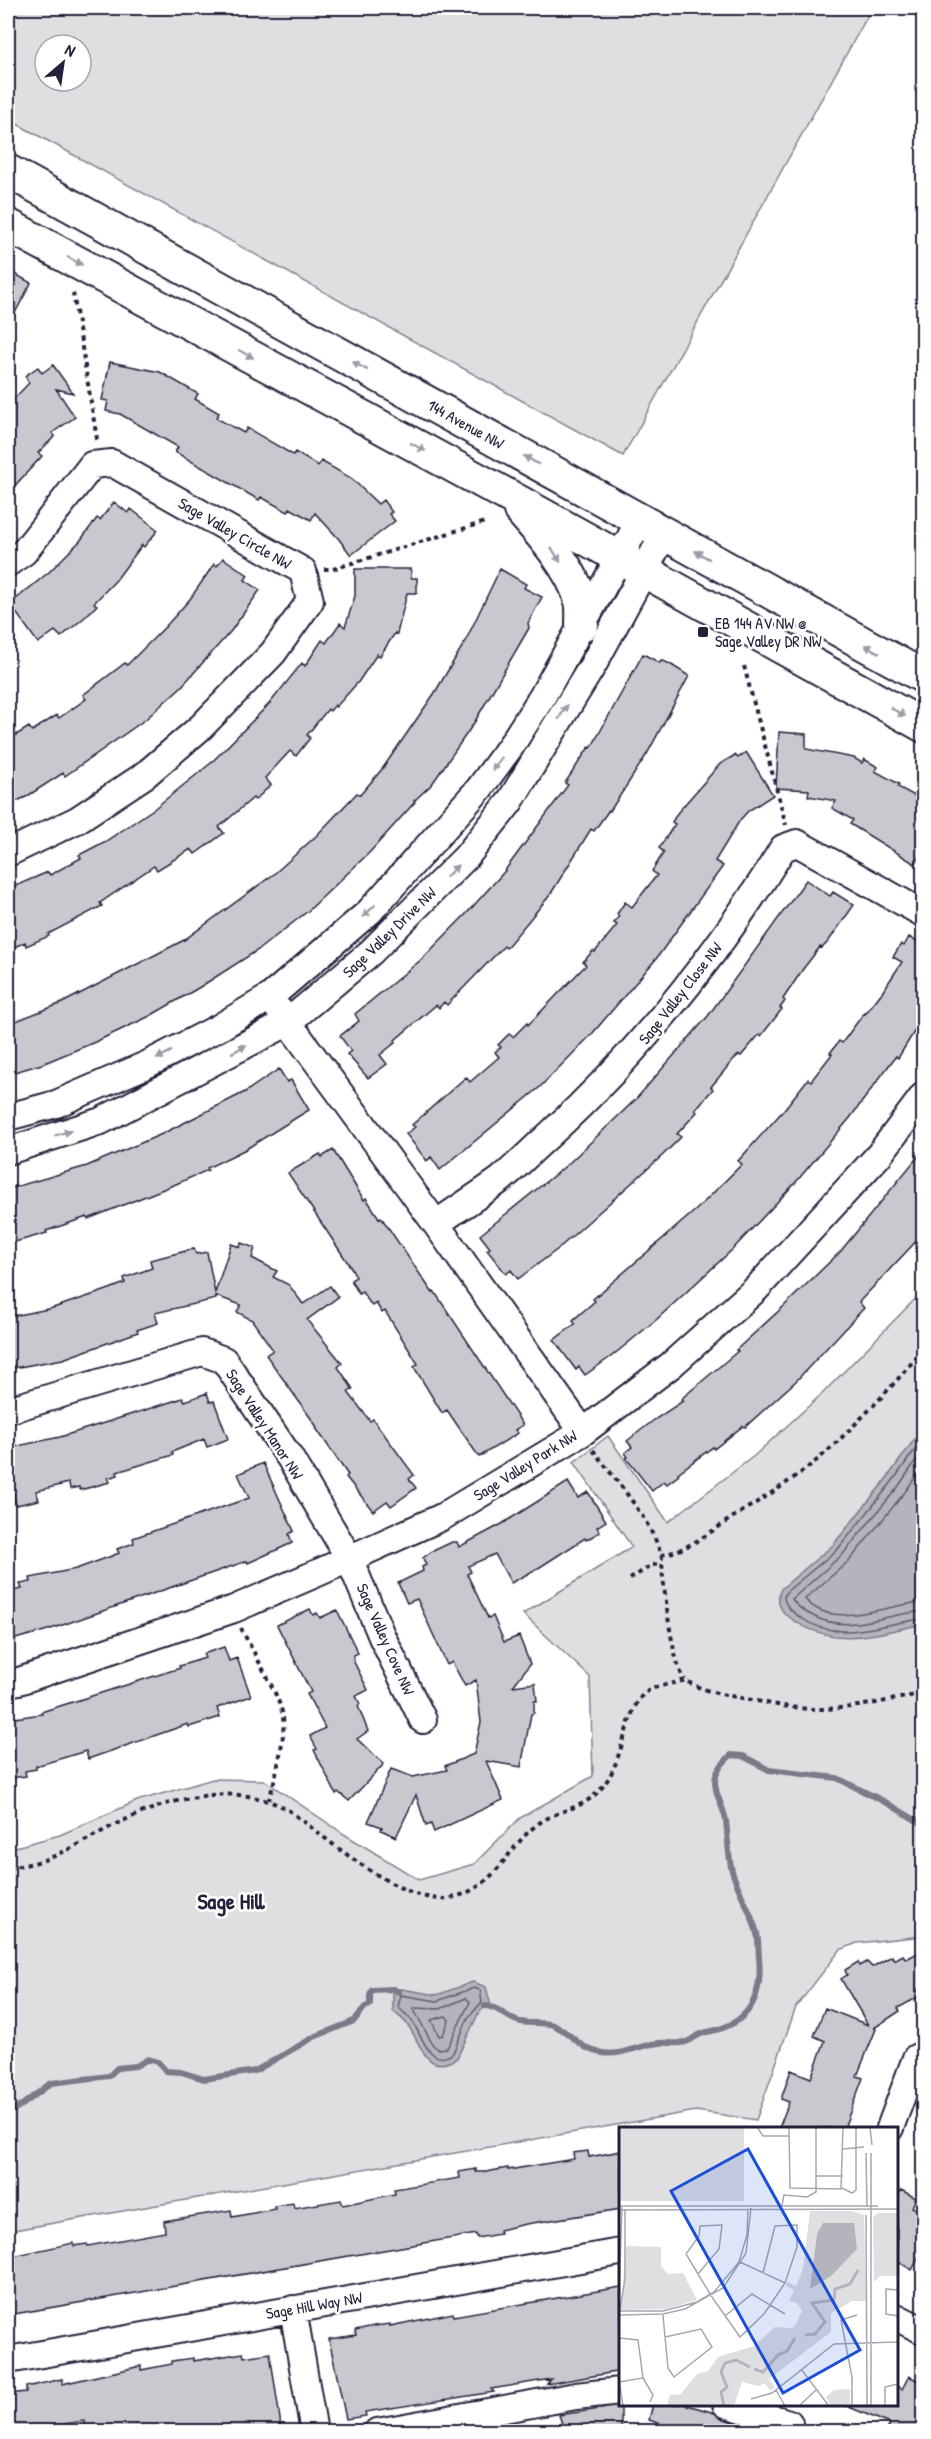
<svg xmlns="http://www.w3.org/2000/svg" width="931" height="2439" viewBox="0 0 931 2439" font-family="'Patrick Hand',sans-serif">
<rect width="100%" height="100%" fill="#fff"/>
<filter id="ink" filterUnits="userSpaceOnUse"><feTurbulence type="fractalNoise" baseFrequency=".0167" numOctaves="2"/><feDisplacementMap in="SourceGraphic" scale="12" xChannelSelector="R" yChannelSelector="G"/><feConvolveMatrix kernelMatrix="1 2 1 2 8 2 1 2 1" color-interpolation-filters="sRGB"/></filter>
<g filter="url(#ink)">
<!-- green -->
<path fill="#dfdfe2" stroke="#80808e" stroke-width="1.5" fill-rule="evenodd" d="M8,8H872L623,456L8,119ZM45,45H81V81H45Z
M923,1291V1936L857,1943L840,1950L796,2007L756,2120L696,2111L8,2231V1849L60,1835L137,1801L213,1779L264,1780L344,1834L419,1880L474,1864L520,1818L593,1776L590,1677L523,1614L632,1547L574,1462L608,1436L668,1522L754,1456L822,1394Z"/>
<!-- water -->
<path fill="#b4b4bc" stroke="#7a7a88" stroke-width="1.5" d="M923,1427V1624C875,1634 833,1650 789,1617C779,1610 776,1600 781,1589L833,1545L887,1478Z
M473,1982L486,1987L491,2006L480,2010L457,2058C425,2078 421,2042 407,2024C403,2019 397,2015 393,2011V1989H402L437,1995Z"/>
<g fill="none" stroke-linecap="round" stroke-linejoin="round">
<!-- shore -->
<path stroke="#5c5c6f" stroke-width="1.5" d="M924,1437L892,1482L838,1549L786,1592L784,1597C785,1607 793,1612 801,1618C840,1645 882,1622 924,1619
M924,1449L898,1487L843,1554L792,1599C797,1607 805,1612 813,1616C849,1635 887,1613 924,1611
M924,1465L905,1492L850,1560L805,1599C832,1632 890,1603 924,1602
M474,1988L480,1990L482,2002L468,2018L453,2053C432,2069 422,2038 414,2024C410,2017 403,2012 398,2007L401,1995L437,2001Z
M466,1998L470,2002L447,2048L438,2049L433,2045L413,2008L440,2009Z
M446,2016L449,2020L443,2035L439,2036L431,2020Z"/>
<!-- stream -->
<path stroke="#7a7a88" stroke-width="6" d="M485,2006C497,2006 506,2017 517,2021C528,2025 543,2021 553,2025C573,2033 579,2050 603,2053C625,2057 647,2040 670,2043C694,2045 691,2035 707,2032C749,2025 763,1997 759,1957C758,1948 759,1938 756,1930C750,1909 738,1891 732,1871C728,1855 728,1837 726,1821C724,1808 715,1795 715,1782C715,1771 724,1762 731,1755L743,1756L769,1770L837,1778L887,1803L924,1825
M8,2110L15,2109L22,2105L51,2083L109,2076L117,2068L136,2066L148,2059L158,2062L166,2071L181,2072L204,2079L255,2071L314,2037L354,2021L365,2007L370,2005V1996L372,1990L393,1989L399,1992"/>
</g>
<!-- building -->
<path fill="#c8c8cf" stroke="#22223b" stroke-width="1.5" d="M8,270L31,283L8,326Z
M110,362L160,372L198,394L195,399L219,413L216,418L244,433L247,428L293,455L295,452L318,466L321,461L351,478L378,504L383,500L392,512L389,514L395,521L351,555L338,538L315,513L311,520L290,508L288,512L261,497L259,500L175,452L178,447L120,414L106,411L108,401L102,400Z
M53,365L73,393L56,389L75,417L52,433L55,436L38,453L42,456L8,493V405L29,383L25,376L38,367L42,373Z
M114,502L128,513L131,509L158,530L144,547L142,545L116,580L94,603L97,605L85,617L61,637L55,631L38,643L10,604L49,572L80,541L97,518L100,520Z
M223,558L248,575L245,580L260,590L231,631L182,686L146,719L65,776L63,773L26,797L8,805V740L29,727L32,731L57,715L59,718L86,699L83,695L125,663L127,665L166,626L190,599L214,564L217,566Z
M355,569H411V578H417V593H407L397,634L395,633L380,656L377,654L359,681L336,707L335,705L330,711L328,709L307,735L310,738L296,756L290,751L265,778L271,785L255,800L253,798L219,827L224,833L195,854L191,849L157,870L154,866L100,903L102,906L48,934L49,936L26,946L25,942L8,950V889L48,872L50,875L81,858L79,855L106,841L155,808L211,763L270,703L302,663L305,666L322,640L326,643L340,623L345,627L355,596Z
M500,569L526,584L524,588L542,597L528,623L529,628L474,723L432,784L414,801L415,802L370,852L308,911L258,950L200,987L150,1016L95,1042L42,1064L8,1074V1024L62,1003L184,940L274,874L316,836L357,793L360,795L383,768L434,694L465,642Z
M643,654L660,663L661,660L670,664L689,676L647,754L610,811L609,810L594,831L591,829L550,895L506,948L504,946L447,1005L444,1002L439,1008L436,1005L395,1040L396,1042L380,1055L387,1064L368,1078L347,1054L351,1051L340,1036L359,1021L355,1014L422,959L467,913L503,873L568,785L565,783L589,747L591,748Z
M779,732L806,734V749L854,758L862,763L864,759L878,767L875,771L899,784L898,787L924,801V850L915,864L850,824L853,820L832,808L836,801L808,796L809,790L776,788Z
M746,752L773,795L748,811L740,820L715,861L723,866L656,959L592,1034L539,1088L440,1170L431,1157L427,1161L406,1134L415,1127L412,1125L466,1077L470,1082L499,1057L495,1052L501,1047L498,1045L509,1034L513,1037L527,1023L528,1025L586,965L583,962L593,951L595,952L617,925L614,923L619,916L617,914L625,902L632,907L657,875L652,871L664,852L659,848L675,824L672,822L678,812L720,764L735,755L738,758Z
M806,880L830,896L833,892L854,905L828,942L822,948L820,947L803,969L783,999L785,1001L780,1008L782,1009L761,1036L759,1035L741,1056L739,1055L733,1060L711,1087L713,1089L695,1110L697,1112L677,1134L681,1137L663,1155L558,1249L518,1279L511,1270L506,1274L487,1250L490,1248L480,1235L568,1164L636,1099L708,1016Z
M909,937L924,946V1016L898,1058L896,1056L850,1118L796,1182L732,1250L656,1320L612,1356L585,1375L579,1367L576,1370L554,1340L575,1324L573,1320L595,1301L593,1299L697,1209L742,1164L738,1161L782,1112L808,1079L811,1081L832,1054L830,1053L839,1041L842,1043L864,1013L865,1014L883,991L902,962L893,957L901,944L904,946Z
M279,1069L287,1082L291,1080L309,1110L299,1116L246,1149L207,1168L208,1170L176,1184L88,1219L87,1217L46,1231L47,1233L8,1244V1189L87,1166L162,1134L245,1092Z
M924,1149V1233L859,1302L864,1308L796,1381L745,1427L743,1426L714,1449L713,1447L678,1473L679,1475L667,1484L664,1481L652,1491L626,1458L628,1457L625,1453L632,1447L627,1441L654,1420L683,1401L681,1399L738,1351L736,1350L783,1307L840,1252Z
M333,1150L364,1200L366,1198L379,1218L381,1217L432,1292L434,1291L523,1425L515,1430L518,1433L479,1457L447,1410L442,1413L414,1367L418,1364L385,1311L382,1313L376,1303L372,1306L362,1292L359,1294L351,1280L356,1277L352,1269L288,1173L320,1154L322,1157Z
M241,1243L255,1248L252,1258L277,1271L273,1277L289,1285L303,1304L330,1286L338,1297L307,1320L342,1363L338,1367L353,1389L348,1392L370,1421L373,1419L414,1475L409,1479L416,1488L391,1506L387,1501L373,1511L346,1477L348,1475L316,1428L317,1427L266,1355L273,1350L252,1320L237,1312L241,1305L216,1296V1299L155,1313L158,1323L137,1330L138,1332L63,1359L8,1369V1317L53,1308L107,1290L125,1283L124,1278L152,1268L150,1260L194,1249L196,1254L207,1252L215,1293L231,1244L240,1247Z
M207,1393L210,1402L214,1401L228,1439L207,1447L204,1439L172,1452L173,1455L117,1472L118,1475L108,1478L110,1482L80,1490L79,1487L70,1489L69,1483L36,1491L39,1500L16,1505L8,1469V1465L10,1464L8,1448L60,1437L183,1398L185,1401Z
M263,1463L294,1531L289,1534L292,1543L248,1563L247,1561L48,1630L8,1641V1592L22,1589L20,1584L31,1582L30,1578L76,1569L109,1557L119,1553L117,1549L134,1543L133,1538L249,1498L238,1474Z
M568,1482L578,1498L588,1492L606,1521L597,1527L600,1532L586,1540L585,1538L540,1567L511,1583L495,1554L468,1566L471,1572L467,1574L488,1618L493,1616L504,1642L519,1636L530,1664L513,1686L535,1683L537,1701H534V1713L531,1714L521,1767L486,1761L503,1800L434,1832L431,1824L426,1826L416,1795L396,1837L381,1830L382,1827L368,1822L391,1769L413,1777L447,1770L445,1766L474,1754L481,1722L476,1680L465,1686L452,1662L447,1665L417,1599L407,1603L398,1583L423,1571L422,1567L426,1565L423,1558L431,1552L452,1542H457L459,1547L502,1524Z
M310,1609L313,1615L317,1613L320,1618L337,1610L358,1653L353,1655L354,1662L368,1690L356,1696L360,1704L358,1706L368,1731L357,1739L384,1764L349,1801L338,1792L336,1794L314,1750L317,1749L310,1736L325,1728L307,1694L311,1692L277,1625Z
M224,1647L229,1661L237,1658L251,1696L217,1708L220,1717L189,1727L188,1724L88,1759L86,1751L36,1766V1769L25,1771L26,1776L11,1778L9,1771L8,1772V1719L42,1714L41,1712L180,1668L179,1666L205,1658L203,1654Z
M918,1953L924,1963V1986L917,1990L920,1996L898,2008L900,2011L874,2028L876,2029L857,2076L863,2078L844,2128H779L789,2102L781,2099L791,2070L811,2078L825,2041L814,2036L825,2008L868,2025L841,1979L847,1975L845,1970L858,1962L860,1966L867,1962L872,1967L892,1956L894,1960L903,1955L906,1959Z
M588,2151L589,2157L621,2151V2209L526,2224L499,2230L500,2234L477,2238L476,2234L8,2315V2257L73,2243L74,2246L87,2244L88,2246L165,2232L164,2221L231,2210L232,2217L275,2209L274,2206L293,2203L294,2208L341,2200L343,2205L395,2194L394,2189L460,2178L459,2172L476,2169V2172H486L508,2168V2170L574,2159L573,2153Z
M901,2190L916,2198L912,2207L924,2214V2259L919,2257L912,2270L897,2261V2198Z
M621,2287V2371L547,2384L551,2379L491,2389L494,2392L365,2412L366,2416L346,2419L329,2339L356,2335L355,2330L374,2326L390,2324V2326L453,2313L454,2316Z
M243,2353L244,2357L270,2353L282,2432H85L84,2421L8,2432V2394L26,2392V2387L62,2379V2384L141,2366V2370L172,2364V2361L193,2358V2361Z
M909,2376L924,2384V2432H886L890,2424L844,2405L897,2404V2386L902,2389Z
M653,2404H684L715,2413L722,2418L760,2432H686L649,2420Z
M621,2406V2432H565L559,2415Z"/>
<g fill="none" stroke-linecap="round" stroke-linejoin="round">
<defs>
<path id="minor" d="M8,563L24,552L92,465L112,463L303,571L310,601L273,653L201,727L145,775L77,820L8,853
M279,1010L436,1224L583,1432
M8,1117L56,1104L146,1065L220,1027L270,997L369,912L479,789L510,747L542,697L640,520
M8,1151L101,1121L287,1023L371,952L466,857L509,803L593,665L664,534
M436,1224C457,1209 479,1195 500,1180C516,1167 531,1151 547,1137C640,1052 718,954 783,848L797,843L924,914
M8,1410L202,1352L224,1360L290,1458L349,1558L382,1637L423,1720
M8,1683L19,1681L234,1609L322,1571L442,1517L583,1432L671,1365L756,1289L879,1155L924,1095
M890,2128L916,2058L924,2054
M293,2309L314,2432
M896,2317L924,2331
M8,2360L620,2252
M726,2404L789,2423
M377,2432L576,2396L620,2391"/>
<path id="major" d="M8,171L924,677
M8,225L505,494L924,726
M520,510C542,535 572,568 581,601C583,608 582,617 582,625"/>
</defs>
<!-- minor casing -->
<use href="#minor" stroke="#22223b" stroke-width="30"/>
<!-- major casing -->
<use href="#major" stroke="#22223b" stroke-width="36"/>
<!-- path -->
<path stroke="#22223b" stroke-width="4" stroke-dasharray="4.5 4.5" stroke-linecap="butt" d="M73,293L97,439L99,443
M324,569H333L485,522
M744,666L786,825
M593,1450C617,1482 648,1516 661,1554C663,1561 662,1570 663,1577C666,1601 672,1662 685,1680
M661,1555C686,1551 709,1533 730,1519C765,1497 804,1474 834,1445C865,1415 897,1382 924,1348
M630,1579L652,1565L662,1564
M241,1628C251,1649 281,1697 283,1717C286,1737 275,1779 269,1800
M8,1868C19,1866 32,1864 44,1860C69,1851 91,1837 114,1825C168,1799 231,1780 287,1809C325,1837 396,1900 443,1899C453,1899 465,1894 474,1889C500,1874 511,1846 534,1827C560,1805 586,1814 608,1779C623,1756 628,1705 646,1692C656,1685 674,1684 685,1680C703,1692 726,1695 747,1699C772,1704 798,1710 824,1709C858,1708 891,1700 924,1693"/>
<!-- minor -->
<use href="#minor" stroke="#fff" stroke-width="26"/>
<!-- major -->
<use href="#major" stroke="#fff" stroke-width="32"/>
</g>
<!-- one-way arrows -->
<defs><path id="oneway-solid" d="M-6-.8H1V-3.2L6.5 0L1 3.2V.8H-6Z" transform="scale(1.5)"/></defs>
<g fill="#9c9ca7">
<use href="#oneway-solid" transform="translate(75 261) rotate(28)"/>
<use href="#oneway-solid" transform="translate(246 354) rotate(28)"/>
<use href="#oneway-solid" transform="translate(360 366) rotate(-151)"/>
<use href="#oneway-solid" transform="translate(418 447) rotate(28)"/>
<use href="#oneway-solid" transform="translate(531 460) rotate(-151)"/>
<use href="#oneway-solid" transform="translate(556 555) rotate(58)"/>
<use href="#oneway-solid" transform="translate(702 555) rotate(-151)"/>
<use href="#oneway-solid" transform="translate(872 649) rotate(-151)"/>
<use href="#oneway-solid" transform="translate(563 712) rotate(-58)"/>
<use href="#oneway-solid" transform="translate(898 712) rotate(29)"/>
<use href="#oneway-solid" transform="translate(497 764) rotate(126)"/>
<use href="#oneway-solid" transform="translate(452 871) rotate(-45)"/>
<use href="#oneway-solid" transform="translate(369 911) rotate(136)"/>
<use href="#oneway-solid" transform="translate(239 1049) rotate(-29)"/>
<use href="#oneway-solid" transform="translate(164 1055) rotate(153)"/>
<use href="#oneway-solid" transform="translate(63 1133) rotate(-17)"/>
</g>
</g>
<!-- markers -->
<rect fill="#22223b" stroke="#fff" stroke-width="2" x="697" y="626" width="12" height="12" rx="3"/>
<g text-anchor="middle" stroke-width="5" stroke-linejoin="round" paint-order="stroke">
<!-- street labels -->
<g font-size="16" fill="#22223b" stroke="#fff">
<text transform="translate(466 424) rotate(29)" y="6">144 Avenue NW</text>
<text transform="translate(235 533) rotate(30)" y="6">Sage Valley Circle NW</text>
<text transform="translate(389 932) rotate(-44)" y="6">Sage Valley Drive NW</text>
<text transform="translate(680 993) rotate(-52)" y="6">Sage Valley Close NW</text>
<text transform="translate(265 1424) rotate(57)" y="6">Sage Valley Manor NW</text>
<text transform="translate(525 1465) rotate(-32)" y="6">Sage Valley Park NW</text>
<text transform="translate(386 1639) rotate(66)" y="6">Sage Valley Cove NW</text>
<text transform="translate(314 2305) rotate(-10)" y="6">Sage Hill Way NW</text>
</g>
<!-- poi labels -->
<g font-size="16" fill="#22223b" stroke="#fff" text-anchor="start">
<text x="715" y="629">EB 144 AV NW @<tspan x="715" dy="18">Sage Valley DR NW</tspan></text>
</g>
<!-- district labels -->
<g font-size="22" font-weight="bold" fill="#22223b" stroke="#fff">
<text x="231" y="1909">Sage Hill</text>
</g>
</g>
<!-- overview -->
<g transform="translate(619 2127)">
<rect width="279" height="279" fill="#fff"/>
<path d="M0,0H125V74H0ZM191,84H233L245,88L247,174H233L212,186V205L150,252L156,260L152,264L145,256L140,259L123,255L115,279H48L51,268L62,267L78,247L89,244L99,230L135,219L156,200L173,201L177,197L183,184L178,176L170,174L175,163L167,159L168,155L177,159L184,142ZM259,86H279V149H261L255,155L254,90ZM7,119L42,120V139L49,147L64,146L78,173L47,182L2,183ZM231,262V279H212L207,270L215,263Z" fill="#dfdfe2"/>
<path d="M204,96H235L238,122L212,149L191,162L198,107Z" fill="#b4b4bc"/>
<path fill="none" stroke="#b4b4bc" stroke-width="3" d="M186,208L196,207L206,195L193,176L215,173L216,162L231,157L239,143M135,242L144,245L159,228L168,224L176,211M105,279L102,265L108,260L102,245L106,236L117,233L131,240"/>
<path fill="none" stroke="#a7a7b1" stroke-width="1.5" d="M138,0L144,9H170M170,0L171,61L222,62L224,0M251,0L253,18M224,22L245,20M247,26L248,80M197,49H224M223,61L233,66L237,63V0M163,78L165,68L188,70L197,65V0M0,79H259M0,83L279,82M247,88L248,279M121,135L166,156M79,147L100,122L103,98L81,99L80,109L67,127L79,147L93,170L121,210L145,187L166,156L178,120V98L156,99L144,146M279,163L267,162V187L279,189M0,169L3,80M1,183L6,152V82M1,184H44L78,175L95,165L120,135L128,108L129,82M1,188L44,187L66,182L104,161L127,126L132,81M44,188L46,210L82,202L93,220L55,250L49,241L46,210M106,189L133,167L166,187M0,211L19,213L24,251L0,255M182,242L210,279M24,251L34,268L31,275M0,252L4,279M157,263L166,279M132,272L153,266L215,217L279,215M180,279L198,262M233,279V250L222,193L238,188M252,279V26M266,279V260L279,257"/>
<path fill="#1d4ed8" fill-opacity="0.15" stroke="#1d4ed8" stroke-width="3" d="M129,22L241,223L164,266L52,64Z"/>
<rect width="279" height="279" fill="none" stroke="#22223b" stroke-width="3"/>
</g>
<!-- margin -->
<rect width="931" height="2439" fill="none" stroke="#fff" stroke-width="30"/>
<rect x="15" y="15" width="901" height="2409" fill="none" stroke="#22223b" stroke-width="2" filter="url(#ink)"/>
<!-- north arrow -->
<g transform="translate(63 63) rotate(29)"><circle r="28" fill="#ffffff" stroke="#a7a7b1" stroke-width="1.5"/>
<path d="M0-4.5L10 22L0 15L-10 22Z" fill="#22223b"/>
<text y="-9" font-size="16" font-weight="bold" text-anchor="middle" fill="#22223b">N</text>
</g>
</svg>
